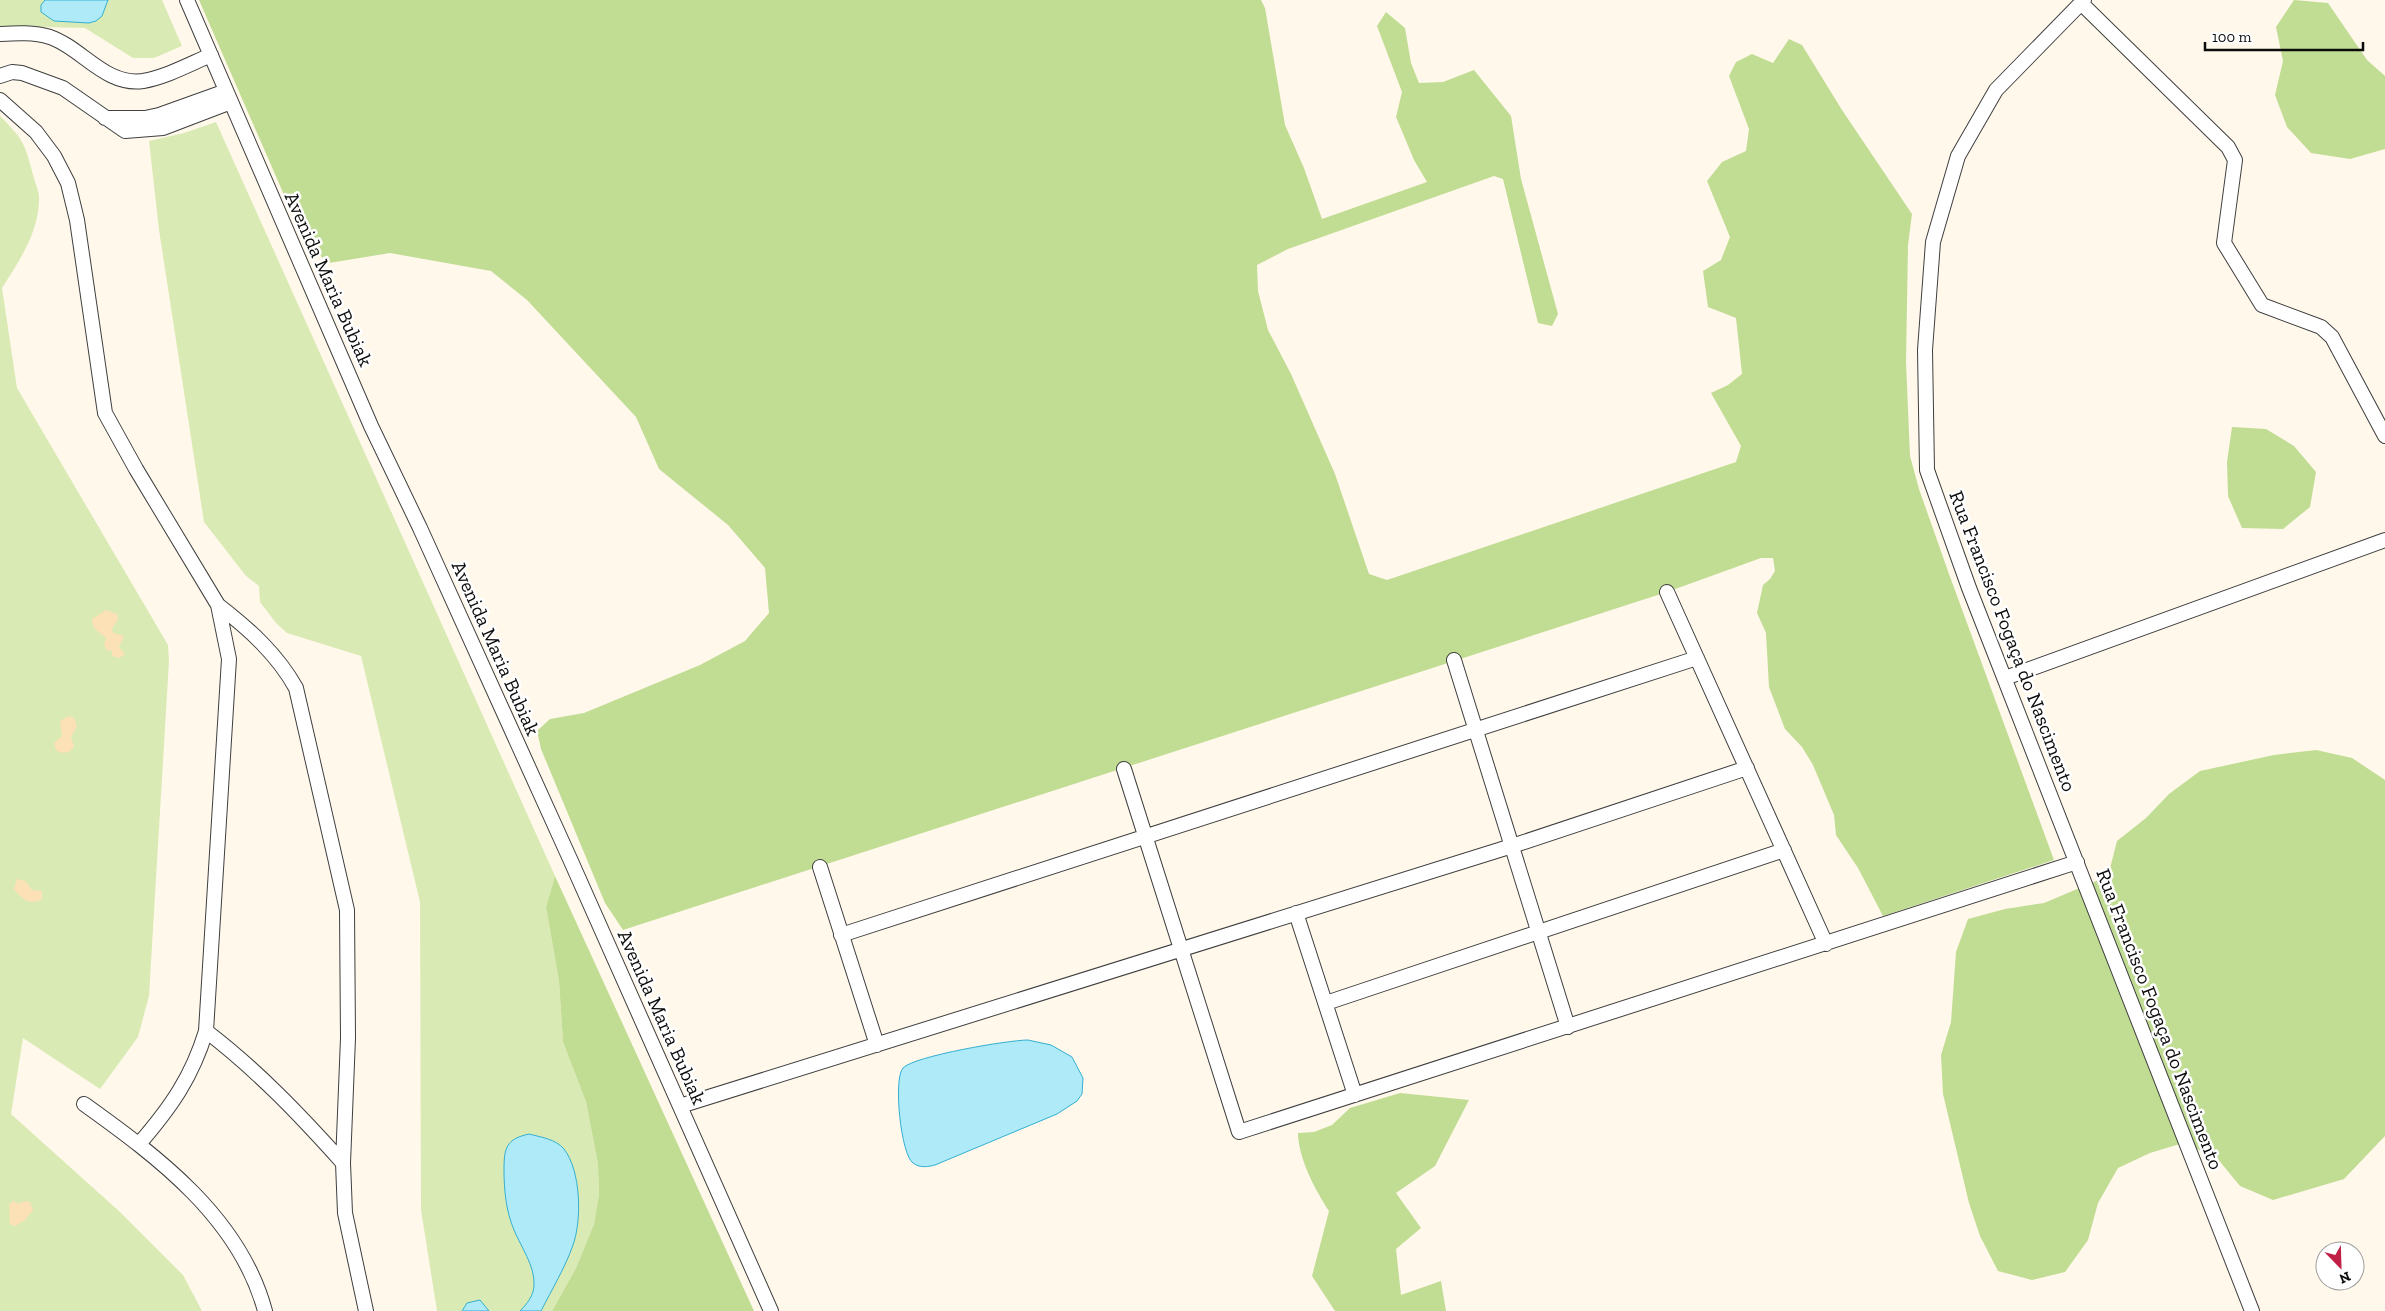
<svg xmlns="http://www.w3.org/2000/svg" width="2385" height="1311" viewBox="0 0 2385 1311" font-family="'Zilla Slab',serif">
<rect width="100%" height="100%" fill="#fff8eb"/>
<!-- green -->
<path fill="#daeab4" d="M0,0H162L182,46L154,58H133L85,28L0,26Z
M0,116C23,139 25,143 33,175C35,183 40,193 39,201C38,234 19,261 2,288L17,388L168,645L169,661L149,996L138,1037L100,1089L23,1038L11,1114L120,1212L183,1275L202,1311H0Z
M216,122L555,876L546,907L559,981L563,1042L586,1102L598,1164L599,1194L594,1224L576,1268L552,1311H437L421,1210L420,902L361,656L287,633L276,623L260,602L259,586L246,576L204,522L159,230L149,141L184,133Z"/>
<!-- forest -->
<path fill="#c1dc93" d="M199,0H1261L1265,8L1285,125L1304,168L1322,219L1427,182L1414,160L1396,117L1402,92L1377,26L1386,12L1405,28L1411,63L1419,83L1443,82L1474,70L1511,116L1521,179L1558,314L1552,326L1538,323L1503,179L1494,176L1288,249L1257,265L1258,291L1268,330L1291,374L1335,474L1369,574L1387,580L1736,462L1741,446L1711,393L1728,385L1742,374L1736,318L1708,307L1703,271L1721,260L1730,237L1707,181L1722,162L1746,151L1749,129L1729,76L1736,62L1752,54L1773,63L1789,39L1802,45L1842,110L1912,214L1908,245L1906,362L1910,456L1919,489L1949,574L2054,860L1883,916L1858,868L1836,835L1834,815L1813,765L1802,747L1785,729L1769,687L1766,633L1757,613L1763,585L1770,579L1775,571L1773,558H1761L1667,592L623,930L605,903L541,749L537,731L550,719L584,713L700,665L745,641L769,613L765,568L728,525L659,469L636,417L527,300L491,271L390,253L329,263L305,243Z
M2294,0L2328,3L2367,60L2385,76V149L2350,159L2311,153L2287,127L2275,95L2283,61L2276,27Z
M2232,427L2266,429L2294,446L2316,472L2310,507L2283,529L2242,528L2228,496L2227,462Z
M2316,750L2352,758L2385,780V1136L2344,1179L2273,1200L2240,1186L2217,1158L2183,1143L2150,1153L2118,1168L2098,1203L2088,1240L2065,1272L2032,1280L1998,1271L1980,1236L1969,1203L1943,1094L1941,1055L1951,1022L1956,952L1968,919L2005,909L2044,903L2108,876L2117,841L2146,818L2169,794L2200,771L2274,755Z
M555,876L754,1311H552L576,1268L594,1224L599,1194L598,1164L586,1102L563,1042L559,981L546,907Z
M1400,1093L1469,1100L1435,1166L1396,1193L1421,1228L1396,1249L1401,1295L1441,1281L1446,1311H1335L1312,1276L1329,1211C1315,1190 1298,1157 1298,1133L1314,1132L1332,1125L1350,1108Z"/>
<!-- sand -->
<path fill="#fce0b6" d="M106,610L117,614L118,619L112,629L113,633L124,636L119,647L125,654L119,658L112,656V651L107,650L104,645L106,638C99,631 92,630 92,619Z
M69,716L74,718L77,726L71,737L74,747L69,752L61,753L56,750L54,743L62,736L60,721Z
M17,879L25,881L32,890L42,891V899C30,906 21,899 14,889Z
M14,1201L18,1204L25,1201L30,1202L33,1210L25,1220L15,1226L10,1224L9,1204Z"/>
<!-- water -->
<path fill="#aeeaf8" stroke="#33afd1" d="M45,0H108L102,16L96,21L89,23L54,21L41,12V5Z
M1028,1040L1051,1045L1072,1057L1083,1078L1082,1094L1077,1101L1057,1114L935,1165C928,1167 919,1168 913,1163C901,1155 893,1079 903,1068C914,1056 1009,1040 1028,1040Z
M529,1134C540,1137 556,1139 564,1149C581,1171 582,1220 573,1245C565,1268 552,1289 541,1311H520C527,1304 534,1295 534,1285C535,1266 521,1247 514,1230C506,1211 504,1190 504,1170C504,1148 506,1139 529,1134Z
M480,1300L489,1311H462L467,1303Z"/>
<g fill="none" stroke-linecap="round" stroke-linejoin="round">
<defs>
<path id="minor" d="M187,0L371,426L420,528L570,859L771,1311
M2084,0L1996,90L1958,156L1933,242L1925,350L1927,470L1969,588L2252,1311
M2081,3L2228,147L2235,160L2224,243L2262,305L2321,327L2332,337L2385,436
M0,34C16,33 34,32 50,37C82,48 105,86 143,81C166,77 190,64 211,55
M0,76L12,72L22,73L63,88L125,131L163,128L231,102
M0,100L36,132L54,156L68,183L77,220L105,413L136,469L218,605L229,659L206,1031C192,1077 171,1107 139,1144
M105,118H145L159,115L226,91
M1667,592L1826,944
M218,605C249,629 277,654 296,688L347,910L348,1038L343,1163L345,1213L366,1311
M1454,660L1568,1027
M2005,678L2385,540
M1124,769L1239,1132L2077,862
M820,867L877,1045
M1296,913L1355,1095
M841,935L1697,658
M1326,1003L1784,850
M206,1031C257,1070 300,1115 343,1163
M84,1104C158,1157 240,1218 265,1311
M680,1106L1512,846L1747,768"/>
</defs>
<!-- minor casing -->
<use href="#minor" stroke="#3f3f3f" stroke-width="16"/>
<!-- minor -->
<use href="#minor" stroke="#fff" stroke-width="14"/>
</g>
<g text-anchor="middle" stroke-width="5" stroke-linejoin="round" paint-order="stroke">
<!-- street labels -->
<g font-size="20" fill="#0c0c0c" stroke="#fff">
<text transform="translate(329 279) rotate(66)" y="7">Avenida Maria Bubiak</text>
<text transform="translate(2013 641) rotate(69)" y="7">Rua Francisco Fogaça do Nascimento</text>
<text transform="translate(496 648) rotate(66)" y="7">Avenida Maria Bubiak</text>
<text transform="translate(662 1017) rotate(66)" y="7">Avenida Maria Bubiak</text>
<text transform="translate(2160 1019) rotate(69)" y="7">Rua Francisco Fogaça do Nascimento</text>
</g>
</g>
<!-- north arrow -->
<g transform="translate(2340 1266) rotate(157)"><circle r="24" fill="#ffffff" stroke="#9e9e9e"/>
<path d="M0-4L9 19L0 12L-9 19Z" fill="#c02045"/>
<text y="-8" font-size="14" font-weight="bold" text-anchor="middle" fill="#0c0c0c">N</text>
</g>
<!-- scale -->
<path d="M2205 42v8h158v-8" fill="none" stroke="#0c0c0c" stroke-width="2.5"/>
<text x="2212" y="42" font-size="15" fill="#0c0c0c" stroke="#ffffff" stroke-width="4" paint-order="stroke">100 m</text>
</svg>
